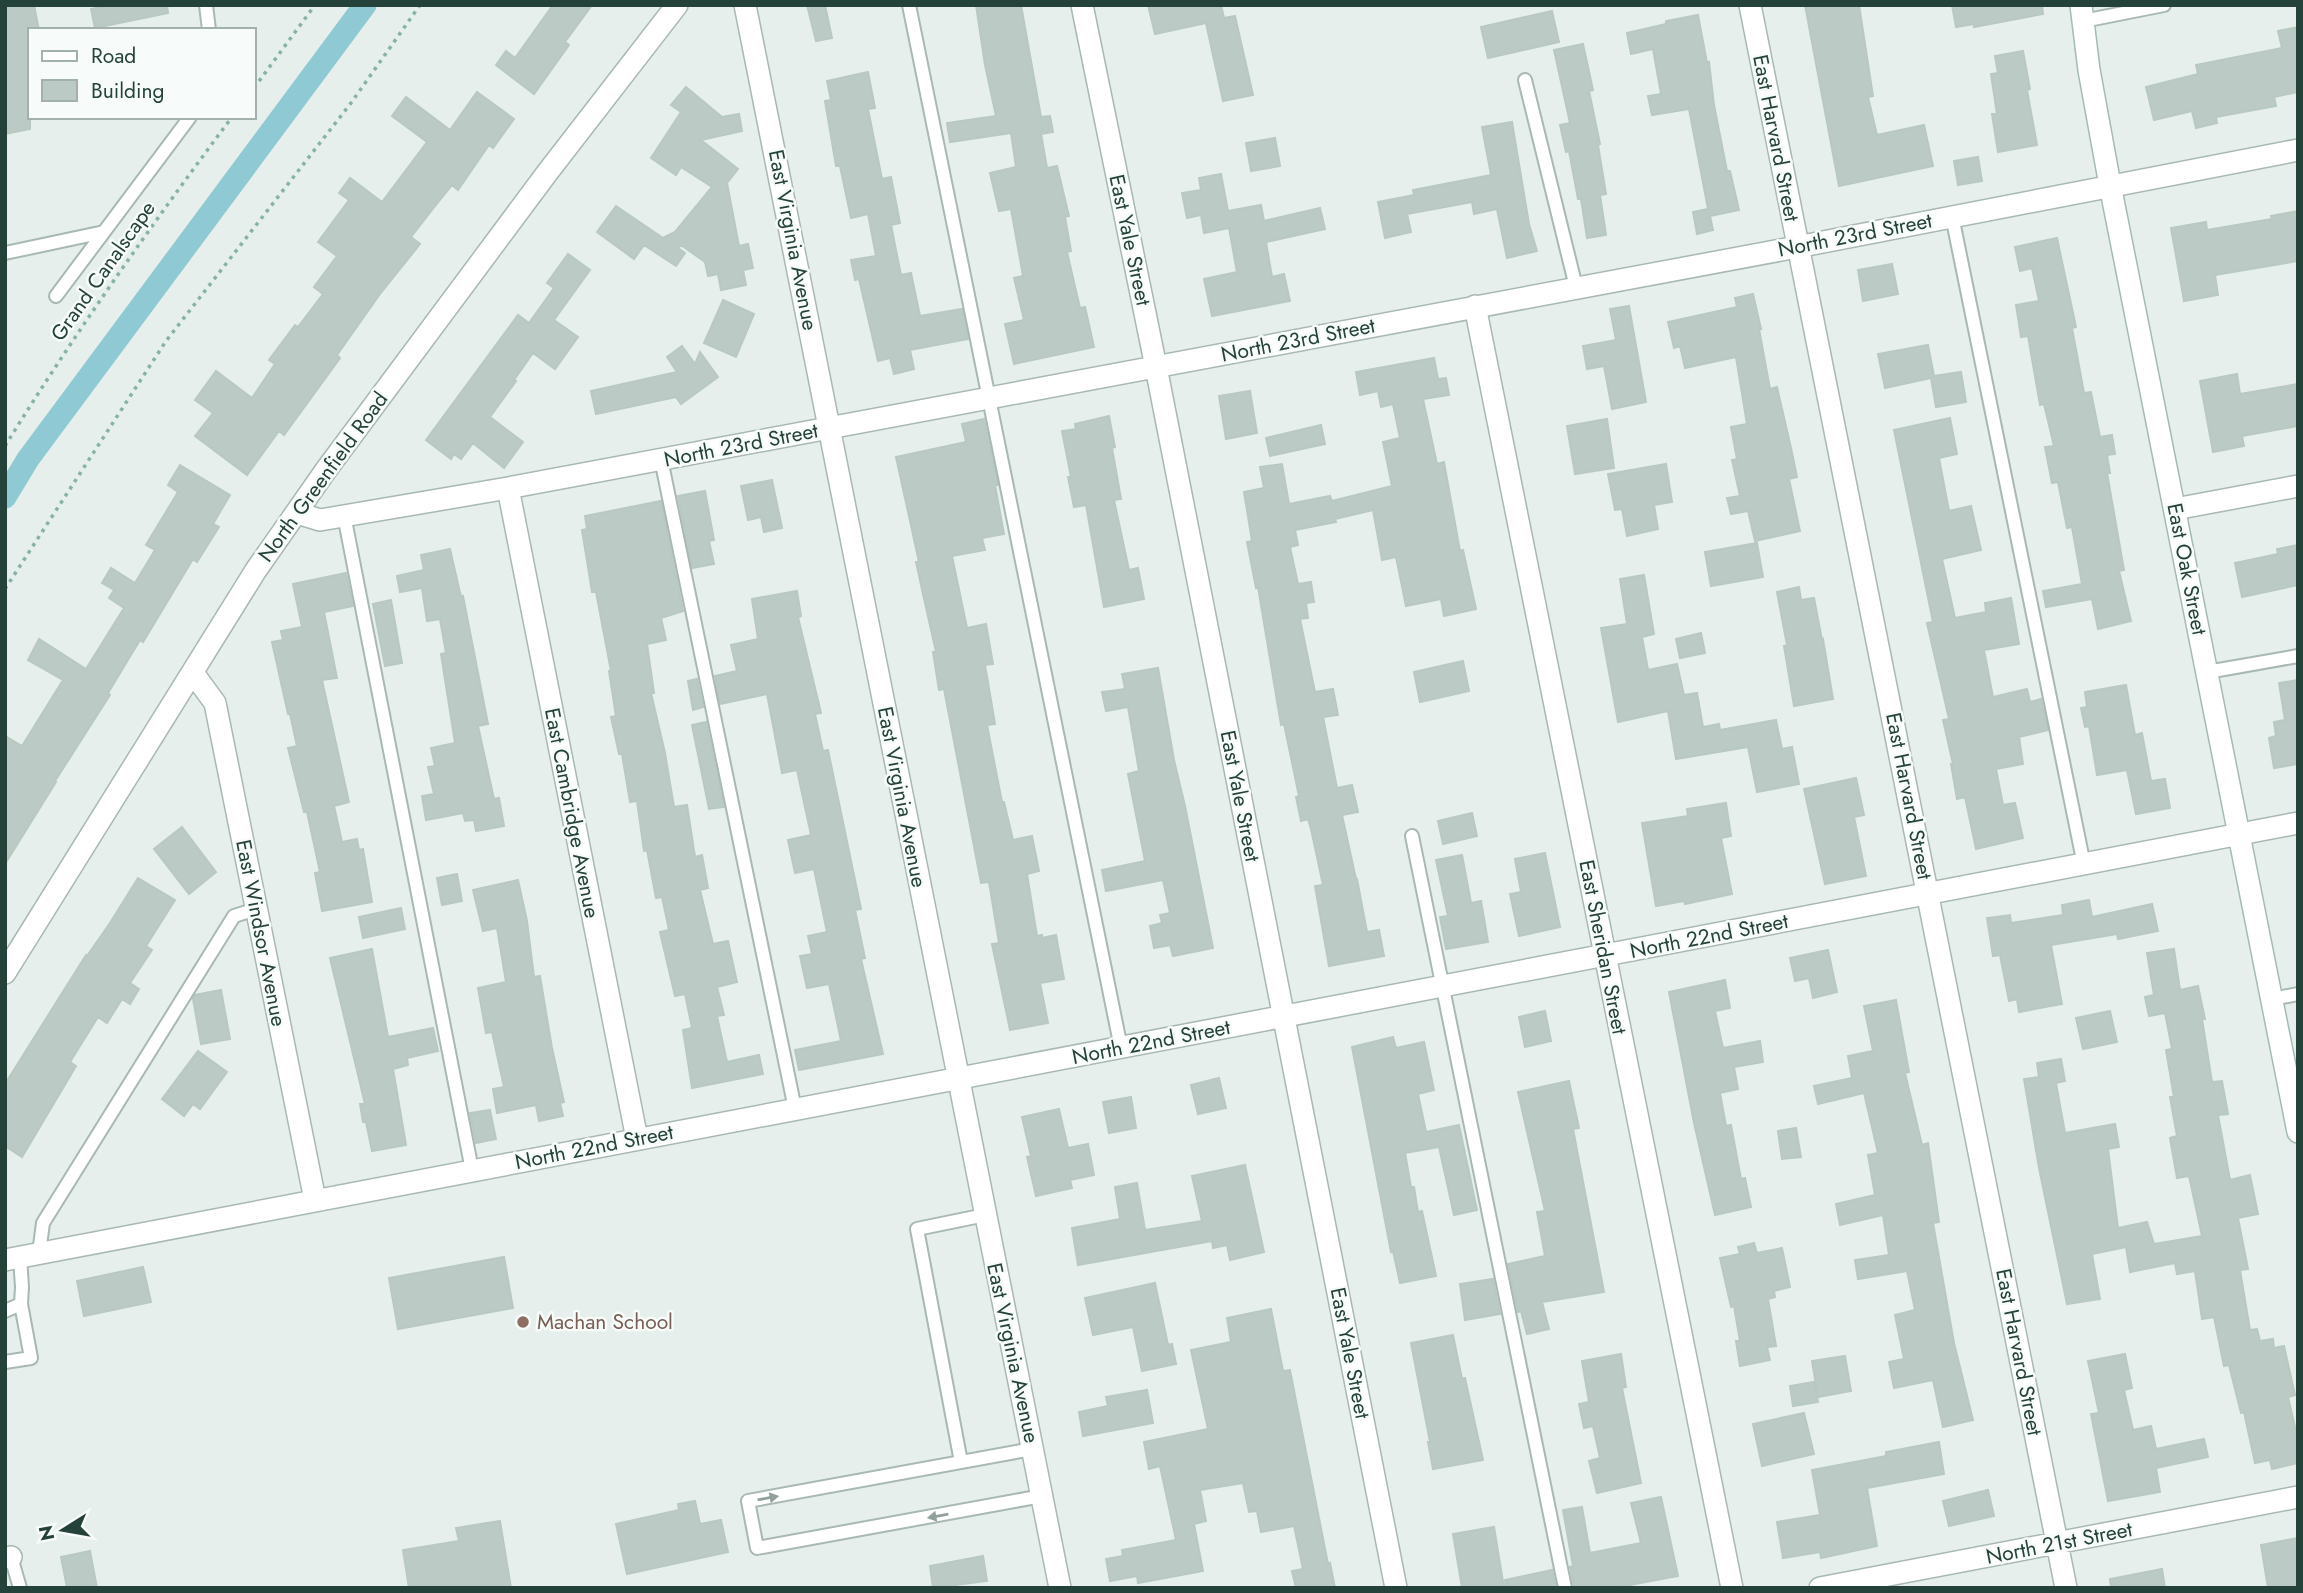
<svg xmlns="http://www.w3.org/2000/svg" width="2303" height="1593" viewBox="0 0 2303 1593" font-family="Jost,sans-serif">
<rect width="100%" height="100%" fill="#e6efeb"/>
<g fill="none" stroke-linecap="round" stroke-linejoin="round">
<!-- canal -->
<path stroke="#8ec9d4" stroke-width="23" d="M5,497L28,459L365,5"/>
</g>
<!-- building -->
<path fill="#bbcac4" stroke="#b8c9c2" stroke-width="2" d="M5,5H34L39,30H30V129L5,134Z
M111,5H167L168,13L95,28L91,9Z
M553,5H592L565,42L569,45L534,94L496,65L506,51L515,58Z
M807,5H825L832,38L816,41Z
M976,5H1021L1041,117L1050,116L1053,132L1041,134L1047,168L1057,166L1069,216L1065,217L1071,251L1067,252L1080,308L1085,307L1094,347L1014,364L1005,324L1024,320L1014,278L1023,276L1011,209L999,211L990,173L1016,167L1011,133L950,142L947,123L996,116L985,65Z
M1148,5H1221L1224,18L1235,16L1253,95L1223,101L1206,23L1155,34Z
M1805,5H1859L1873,96L1868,97L1877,135L1924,125L1933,166L1839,186Z
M1952,5H2042L2043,14L1974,27V24L1956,27Z
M1552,11L1559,42L1488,58L1481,27Z
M1698,15L1707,63L1709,62L1714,105L1727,171H1730L1739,210L1710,216L1713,230L1697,234L1693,212L1708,209L1689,109L1652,115L1648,96L1661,94L1653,49L1631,54L1627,33L1666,24V21Z
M2298,27V92L2274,97L2276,106L2216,117L2217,123L2196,128L2192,111L2154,120L2146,87L2198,74L2196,65L2282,48L2278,31Z
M1583,44L1593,90L1589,91L1600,144L1598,145L1606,194L1600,195L1606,235L1587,238L1581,199H1578L1569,151L1566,152L1560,125L1570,123L1554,50Z
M2023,51L2030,89L2027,90L2037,145L1998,152L1992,114H1997L1991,74L1998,73L1995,56Z
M868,72L875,108L868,109L882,179L891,177L900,223L891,225L901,275L911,273L920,316L962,309L968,339L910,350L914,369L894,374L890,358L878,361L859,279L855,280L851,260L876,256L868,214L851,218L840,166H836L825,101L831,100L827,81Z
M686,87L722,117L739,114L742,131L701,140L738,169L727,183L739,246L748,244L753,268L743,270L746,285L721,290L718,274L708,276L705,262L681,245L678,248L685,253L676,266L644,245L634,259L597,232L616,206L663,238L675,232L712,187L681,167L676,175L651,158L681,112L671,105Z
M477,92L514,119L493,148L489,145L458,190L452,185L432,210L411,237L420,244L380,294L337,355L340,358L284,435L279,431L247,475L195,436L213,413L195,400L216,371L252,398L275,364L269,360L295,325L298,327L323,294L314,287L337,256L318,242L349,200L339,193L350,178L382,202L427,142L392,116L406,97L450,130Z
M1512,122L1529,224L1537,251L1507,258L1497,209L1474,214L1472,202L1407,214L1411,232L1385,238L1378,202L1414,195L1413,190L1491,175L1482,127Z
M1275,138L1280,166L1251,171L1246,143Z
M1978,157L1982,181L1958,185L1954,161Z
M1221,174L1228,211L1261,205L1264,221L1320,208L1325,229L1266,242L1272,277L1284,274L1290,301L1212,316L1204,279L1237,272L1229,228L1204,233L1201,215L1187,218L1182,193L1201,190L1199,178Z
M2298,211V261L2215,275L2218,295L2184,301L2171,228L2206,222L2207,230L2272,219L2271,216Z
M2057,238L2076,327L2072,328L2084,393L2091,392L2100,437L2112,435L2115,454L2107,455L2110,473H2107L2124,570L2119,571L2131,621L2098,629L2092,599L2046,607L2043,591L2082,584L2072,527L2067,528L2058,482L2052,483L2045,447L2054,446L2044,404L2040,405L2028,336L2021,337L2016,305L2039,301L2032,268L2020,271L2015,247Z
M568,254L590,270L554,320L578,337L555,369L533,353L514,380L516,381L490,417L523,442L504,468L473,443L461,459L454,454L451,459L426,440L518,315L529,323L554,288L547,283Z
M1892,264L1898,294L1863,301L1858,270Z
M1753,294L1761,329H1759L1770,389L1777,387L1791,448L1797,477L1789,479L1800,531L1755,541L1748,511L1731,514L1727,498L1740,496L1732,460L1737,459L1731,427L1747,424L1736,357L1685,368L1680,346L1674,348L1668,322L1737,307L1735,298Z
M723,300L754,314L736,357L704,343Z
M1629,306L1646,402L1612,409L1604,366L1587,369L1583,346L1616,340L1610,309Z
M1928,345L1934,376L1961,372L1966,402L1936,407L1931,378L1885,388L1878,354Z
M682,346L695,364L700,352L718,377L681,404L676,397L596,414L591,391L677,372L667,357Z
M1434,358L1438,379L1446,378L1449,395L1423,399L1437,464L1444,462L1460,551L1463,550L1476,609L1444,616L1441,599L1406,606L1396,557L1382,560L1373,510L1335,519L1336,522L1295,530L1298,545L1290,547L1298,584L1311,582L1314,602L1306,603L1308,618L1300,619L1315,692L1333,689L1338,715L1323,717L1337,788L1352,785L1358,812L1342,815L1356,879H1357L1367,932L1379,930L1384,956L1329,966L1315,886L1323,885L1311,829L1308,819L1301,821L1296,797L1299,796L1284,724L1281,725L1258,587L1256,588L1247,542L1252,541L1244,492L1264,488L1260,467L1282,464L1289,504L1330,496L1332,501L1392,486L1383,442L1400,438L1393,404L1381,407L1378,391L1360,395L1356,372Z
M2237,374L2240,394L2298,384V426L2242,436L2244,446L2213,452L2200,381Z
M1250,391L1257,433L1226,439L1219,396Z
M1109,416L1115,447L1112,448L1121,499L1114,500L1129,570L1138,568L1144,599L1104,607L1086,505L1074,507L1068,477H1071L1062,431L1076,429L1075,424Z
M1950,418L1957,454L1939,458L1949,511L1971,506L1981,550L1942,559L1955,618L1986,612L1985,603L2011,598L2019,644L1984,650L1993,697L2027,689L2030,702L2041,699L2048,730L2019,737L2023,764L1996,769L2003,805L2015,803L2023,838L1976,849L1965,797L1957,799L1951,764H1953L1943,720L1949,719L1927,623L1933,622L1894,430Z
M984,419L998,485H995L1004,534L982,538L985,550L952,556L967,628L986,624L993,664L985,665L995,724L987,725L1002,802H1004L1013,840L1032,836L1039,871L1027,874L1037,936L1042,935V938L1056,935L1064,979L1040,983L1048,1023L1010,1030L992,944L999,943L989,882L981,883L944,689L939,690L933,652H936L923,594L916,562H919L896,457L966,442L962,424Z
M1607,419L1614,468L1575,474L1567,426Z
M1321,425L1325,444L1270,456L1266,438Z
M1666,464L1672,502L1654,505L1658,529L1627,536L1622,509L1615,510L1608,474Z
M180,465L230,495L213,524L219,527L197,562L193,559L143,642L140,640L108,693L110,695L55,781L56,782L5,864V736L22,746L63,680L28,660L39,639L86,669L124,608L109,598L114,590L102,583L111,568L135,583L155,550L146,545L178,492L168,485Z
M772,480L782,528L764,532L761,517L748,520L741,486Z
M705,491L714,540L709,541L714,564L692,568L678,496Z
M661,501L683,611L661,618L666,640L647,644L654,693H651L665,753L674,807L687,805L695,857L702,855L708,888L700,890L713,944L728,941L737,982L717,987L724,1015L717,1016L727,1062L759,1055L763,1074L692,1088L683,1030L692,1028L685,994L675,996L660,932L669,930L662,897L656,898L647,850L644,851L637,801L630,802L622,754H619L611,717L616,716L609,671H611L596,592H592L582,530L587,529L585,516Z
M1757,543L1763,577L1711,586L1705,552Z
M2298,545V585L2242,597L2235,563L2278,554L2277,549Z
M450,549L461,597L463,596L488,724L478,726L494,799L499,798L504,826L476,831L474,820L465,821L463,813L426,820L422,796L434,794L428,767L435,766L431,748L455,743L441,654L446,653L440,619L427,621L422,588L400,592L397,576L424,570L421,555Z
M346,573L353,606L324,612L337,678L322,680L349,802L334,806L342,842L357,839L359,850L363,849L372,902L322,911L315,873L320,872L307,812H304L288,748L297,746L290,714H288L272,642L283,640L281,631L302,627L293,584Z
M1644,575L1654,634L1642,637L1648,670L1677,664L1684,695L1697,693L1703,727L1719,724L1720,730L1776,720L1782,749L1792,747L1799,784L1757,792L1748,747L1676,759L1668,711L1618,722L1601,628L1627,624L1620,579Z
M1799,587L1801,600L1814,598L1822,640L1823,639L1833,699L1794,706L1784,646L1787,645L1777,592Z
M797,591L801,616L798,617L821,713L815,714L823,751L828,750L861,909L855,910L865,958L861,959L883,1054L799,1070L795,1050L841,1041L829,984L807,988L800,956L812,954L808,936L827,932L814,869L795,873L788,840L811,835L797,770L782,773L767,694L720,704L715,676L737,671L731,645L758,639L752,599Z
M391,600L402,663L385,666L373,604Z
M1701,633L1705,653L1680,658L1676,639Z
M1463,661L1469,691L1420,702L1414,672Z
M1158,668L1174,760L1185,806L1213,948L1173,956L1170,945L1154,948L1150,926L1162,923L1160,915L1170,913L1163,880L1106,891L1102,870L1145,861L1128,774L1139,771L1128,707L1106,711L1102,692L1125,689L1122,674Z
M697,679L703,707L693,710L688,681Z
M2298,680V764L2274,768L2269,738L2276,736L2274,722L2285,720L2279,683Z
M2126,685L2135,735L2142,733L2151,781L2165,779L2170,808L2136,814L2127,770L2097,775L2089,726L2085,727L2081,708L2087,707L2085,692Z
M706,722L724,807L709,809L692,725Z
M1856,778L1864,815L1854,817L1866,876L1825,884L1804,789Z
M1726,803L1731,836L1721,838L1732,894L1685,904L1684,901L1656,906L1642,823L1688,816L1687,809Z
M1472,813L1477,836L1443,844L1438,821Z
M182,827L216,872L189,894L154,849Z
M1545,853L1560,927L1519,936L1510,894L1521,892L1515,859Z
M1462,855L1471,903L1481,901L1488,942L1446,949L1440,917L1448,916L1436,860Z
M457,874L462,901L442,905L437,878Z
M138,878L175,900L146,946L152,950L130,983L139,989L130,1004L122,999L107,1023L98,1017L70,1062L76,1066L22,1157L5,1146V1084L86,955L87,956L110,923Z
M518,880L527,921L534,977L540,976L552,1048L564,1102L560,1103L563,1116L539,1121L536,1105L497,1113L493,1089L504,1087L492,1032L486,1033L478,988L506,982L497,928L483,931L473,890Z
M2089,900L2092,917L2152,904L2158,931L2118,939L2117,934L2051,945L2062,1004L2019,1012L2017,999L2009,1001L2000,955L1993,956L1987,918L2010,915L2011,923L2063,915L2062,905Z
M401,908L405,929L363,938L359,917Z
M372,949L388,1037L433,1028L438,1051L407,1058L408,1065L393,1069L406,1145L372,1151L366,1122H363L360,1104H365L330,958Z
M2174,949L2180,990L2198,986L2205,1019H2202L2212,1082L2222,1081L2228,1114L2218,1115L2230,1180L2250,1175L2258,1214L2238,1218L2248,1269L2240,1270L2250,1330L2257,1329L2260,1341L2273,1339L2274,1348L2284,1346L2295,1395L2288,1397L2298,1440V1463L2272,1469L2270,1460L2255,1463L2244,1412L2241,1413L2229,1365L2224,1366L2214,1317L2202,1319L2195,1271L2177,1274L2175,1263L2130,1272L2126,1247L2092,1254L2100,1299L2067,1304L2039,1168L2024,1079L2039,1077L2037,1063L2061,1059L2065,1081L2056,1083L2065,1133L2115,1124L2119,1147L2108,1149L2118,1228L2147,1222L2154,1244L2202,1236L2189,1176L2177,1178L2170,1138L2177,1136L2170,1097H2174L2166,1050L2172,1049L2165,1013L2149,1016L2145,997L2154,995L2147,953Z
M1828,950L1837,992L1813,998L1809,978L1795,981L1790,958Z
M1725,980L1730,1008L1715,1011L1723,1048L1760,1041L1763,1062L1734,1067L1738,1089L1720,1093L1726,1126L1731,1125L1741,1179L1745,1178L1751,1207L1715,1215L1694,1123L1669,992Z
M221,990L230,1039L201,1044L193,999L195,995Z
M1896,1000L1909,1072L1905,1073L1922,1145L1928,1143L1939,1222L1933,1223L1954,1343L1973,1420L1943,1427L1933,1380L1894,1388L1889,1362L1904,1359L1895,1315L1915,1310L1907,1271L1858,1279L1855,1260L1889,1255L1883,1215L1840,1225L1836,1204L1875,1195L1868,1155L1878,1153L1864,1093L1818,1104L1814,1086L1852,1078L1848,1056L1873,1051L1864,1006Z
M1545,1011L1551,1041L1525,1047L1519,1017Z
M2110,1011L2117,1042L2083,1049L2076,1018Z
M1393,1037L1396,1048L1424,1042L1434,1090L1418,1094L1426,1132L1459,1125L1477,1210L1454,1215L1439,1147L1405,1153L1411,1187H1414L1418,1212L1422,1211L1436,1276L1400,1283L1393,1251L1391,1252L1352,1047Z
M198,1051L227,1072L200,1109L193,1104L184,1116L162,1099Z
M1219,1078L1226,1108L1198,1114L1191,1085Z
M1569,1081L1579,1128L1573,1129L1604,1292L1542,1302L1549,1329L1527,1334L1521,1311L1518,1312L1508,1264L1545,1256L1537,1212L1545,1211L1518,1092Z
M1131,1097L1136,1128L1109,1133L1103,1102Z
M1059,1109L1068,1148L1088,1144L1094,1175L1070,1180L1072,1188L1036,1196L1027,1157L1031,1156L1022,1117Z
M490,1110L496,1139L476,1143L470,1113Z
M1796,1128L1801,1157L1782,1159L1778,1131Z
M1245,1165L1264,1252L1230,1260L1227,1245L1213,1248L1212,1241L1078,1265L1072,1228L1120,1219L1115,1187L1137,1183L1145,1230L1202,1221L1192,1176Z
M1754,1243L1757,1253L1782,1248L1790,1287L1774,1291L1775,1297L1768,1299L1776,1346L1767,1347L1770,1360L1740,1366L1736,1341H1740L1734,1306L1731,1307L1720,1258L1740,1254L1738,1247Z
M504,1257L513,1308L398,1329L389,1278Z
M143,1267L151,1302L84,1316L77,1281Z
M1493,1279L1500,1314L1465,1320L1460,1284Z
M1155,1283L1168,1345L1172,1344L1176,1364L1142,1371L1133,1327L1093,1335L1085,1298Z
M1271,1309L1283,1371L1290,1370L1328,1564L1330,1563L1335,1588H1296L1292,1571L1303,1569L1294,1526L1261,1532L1257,1511L1249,1512L1243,1483L1200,1490L1206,1521L1194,1524L1203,1571L1138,1583L1137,1576L1110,1581L1106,1559L1123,1556L1122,1550L1176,1540L1160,1466L1149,1469L1144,1442L1208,1429L1191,1350L1231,1342L1227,1318Z
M1453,1335L1462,1379L1465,1378L1483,1460L1433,1469L1428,1442H1430L1411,1343Z
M1621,1354L1626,1387L1622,1388L1641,1483L1597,1493L1589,1461L1600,1458L1593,1426L1584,1428L1579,1404L1589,1402L1582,1361Z
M2125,1354L2132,1388L2124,1390L2133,1430L2151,1426L2156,1449L2204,1439L2208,1457L2156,1468L2160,1492L2108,1501L2091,1414L2099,1413L2088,1361Z
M1845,1356L1851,1391L1818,1397L1812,1361Z
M1814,1382L1818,1402L1793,1406L1790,1386Z
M1147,1390L1153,1423L1083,1436L1079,1412L1108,1406L1106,1397Z
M1804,1413L1814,1454L1762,1466L1753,1424Z
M1939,1442L1944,1474L1867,1488L1877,1546L1821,1558L1820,1552L1783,1558L1777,1522L1820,1515L1812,1470L1886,1456V1452Z
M1988,1490L1994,1516L1949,1526L1943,1501Z
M1661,1497L1678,1576L1614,1588H1574L1570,1567L1573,1566L1563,1510L1582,1507L1590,1553L1641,1543L1631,1503Z
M695,1501L700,1524L721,1520L728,1552L627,1574L616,1524L679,1510L678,1504Z
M500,1521L511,1588H409L403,1550L459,1541L456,1528Z
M1494,1527L1504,1588H1462L1453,1534Z
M2298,1538V1588H2268L2261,1545Z
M90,1551L97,1588H67L61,1557Z
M983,1556L987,1581L933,1588L930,1566Z
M2162,1569L2165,1588H2111L2110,1579Z
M1552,1570L1556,1588H1506L1505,1580Z"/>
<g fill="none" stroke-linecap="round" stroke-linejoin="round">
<defs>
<path id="lane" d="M206,5L209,30
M909,5L1121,1048
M2083,21L2164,5
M1525,80L1576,287
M1952,216L2084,865
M5,253L104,232
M56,296L190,117
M661,459L795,1109
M344,515L472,1170
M2207,672L2298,656
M1412,836L1565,1588
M2272,999L2298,994
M39,1253L43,1223L234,916L256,909
M5,1311L21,1304
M5,1362L31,1358L21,1304L22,1287L20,1257
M1032,1449L748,1501L757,1548L1042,1496
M961,1462L917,1229L985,1215
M11,1557L20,1588"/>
<path id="street" d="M745,5C852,532 953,1061 1060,1588
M1082,5L1156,367L1396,1588
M1750,5L2066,1588
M1475,306L1732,1588
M508,488L637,1139
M2175,509L2298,486
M297,513L320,520L508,488L1797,247L2298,150
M193,673L215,703L315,1200
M5,973L256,570L326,470L547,173L677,5
M5,1260L2298,823
M5,1558L11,1557
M1820,1588L2298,1497"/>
<path id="secondary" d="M2081,5L2089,70L2110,185L2298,1132"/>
</defs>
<!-- lane casing -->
<use href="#lane" stroke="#a8b8b2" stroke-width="16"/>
<!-- street casing -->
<use href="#street" stroke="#a8b8b2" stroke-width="24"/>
<!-- secondary casing -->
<use href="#secondary" stroke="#a4bbb3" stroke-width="24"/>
<!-- path -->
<path stroke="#86b3a5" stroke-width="3.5" stroke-dasharray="3.5 5" stroke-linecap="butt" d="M254,88L315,5
M5,446C75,333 152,224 232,117
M5,589L166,341L351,103L420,5"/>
<!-- lane -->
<use href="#lane" stroke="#fff" stroke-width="12"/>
<!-- street -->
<use href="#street" stroke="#fff" stroke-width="21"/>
<!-- secondary -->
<use href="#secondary" stroke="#fff" stroke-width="21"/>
</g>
<!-- one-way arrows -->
<defs><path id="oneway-solid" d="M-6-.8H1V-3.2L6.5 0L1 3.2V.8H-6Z" transform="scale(1.75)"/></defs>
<g fill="#92a09c">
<use href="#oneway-solid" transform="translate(768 1498) rotate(-10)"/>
<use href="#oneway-solid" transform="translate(938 1516) rotate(170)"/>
</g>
<!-- markers -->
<circle fill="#8d6e63" stroke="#f7fbf9" stroke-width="2.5" cx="523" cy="1322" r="7"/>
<g text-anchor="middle" stroke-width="5" stroke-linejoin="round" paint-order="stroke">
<!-- street labels -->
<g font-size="21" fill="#24423a" stroke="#f7fbf9">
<text transform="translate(1776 138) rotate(79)" y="7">East Harvard Street</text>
<text transform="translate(1855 235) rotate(-11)" y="7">North 23rd Street</text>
<text transform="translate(793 240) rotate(79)" y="7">East Virginia Avenue</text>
<text transform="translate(1130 240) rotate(78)" y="7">East Yale Street</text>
<text transform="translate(103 271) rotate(-55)" y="7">Grand Canalscape</text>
<text transform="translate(1298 340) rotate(-11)" y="7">North 23rd Street</text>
<text transform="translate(741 445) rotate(-11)" y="7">North 23rd Street</text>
<text transform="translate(323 477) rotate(-54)" y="7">North Greenfield Road</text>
<text transform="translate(2187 569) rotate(79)" y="7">East Oak Street</text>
<text transform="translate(1240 796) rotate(79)" y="7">East Yale Street</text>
<text transform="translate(1909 796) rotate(79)" y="7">East Harvard Street</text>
<text transform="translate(902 797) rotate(79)" y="7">East Virginia Avenue</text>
<text transform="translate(572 813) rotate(79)" y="7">East Cambridge Avenue</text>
<text transform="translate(261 933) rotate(79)" y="7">East Windsor Avenue</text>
<text transform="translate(1709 936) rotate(-11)" y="7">North 22nd Street</text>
<text transform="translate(1603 947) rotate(79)" y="7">East Sheridan Street</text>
<text transform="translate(1151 1042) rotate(-11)" y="7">North 22nd Street</text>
<text transform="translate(594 1147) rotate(-11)" y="7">North 22nd Street</text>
<text transform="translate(2019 1352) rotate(79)" y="7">East Harvard Street</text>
<text transform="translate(1013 1353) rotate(78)" y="7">East Virginia Avenue</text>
<text transform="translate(1350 1353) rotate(79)" y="7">East Yale Street</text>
<text transform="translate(2059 1543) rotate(-11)" y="7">North 21st Street</text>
</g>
<!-- education labels -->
<g font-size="21" fill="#785e54" stroke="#f7fbf9" text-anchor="start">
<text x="537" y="1329">Machan School</text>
</g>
</g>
<!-- border -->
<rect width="2303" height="1593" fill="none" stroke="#24423a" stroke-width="14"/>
<!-- legend -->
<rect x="28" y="28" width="228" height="91" fill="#f7fbf9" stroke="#a3b1ad" stroke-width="2"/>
<rect x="42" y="51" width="35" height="10" fill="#ffffff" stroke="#a3b1ad" stroke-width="2"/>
<text x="91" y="63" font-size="21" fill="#24423a">Road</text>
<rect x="42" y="80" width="35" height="21" fill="#bbcac4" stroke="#a3b1ad" stroke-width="2"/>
<text x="91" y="98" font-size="21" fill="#24423a">Building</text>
<!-- north arrow -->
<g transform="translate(63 1530) rotate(259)" stroke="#f7fbf9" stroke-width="5" paint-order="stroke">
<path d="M0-5L12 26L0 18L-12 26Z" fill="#24423a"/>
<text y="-10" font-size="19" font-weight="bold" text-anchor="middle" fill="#24423a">N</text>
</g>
</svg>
